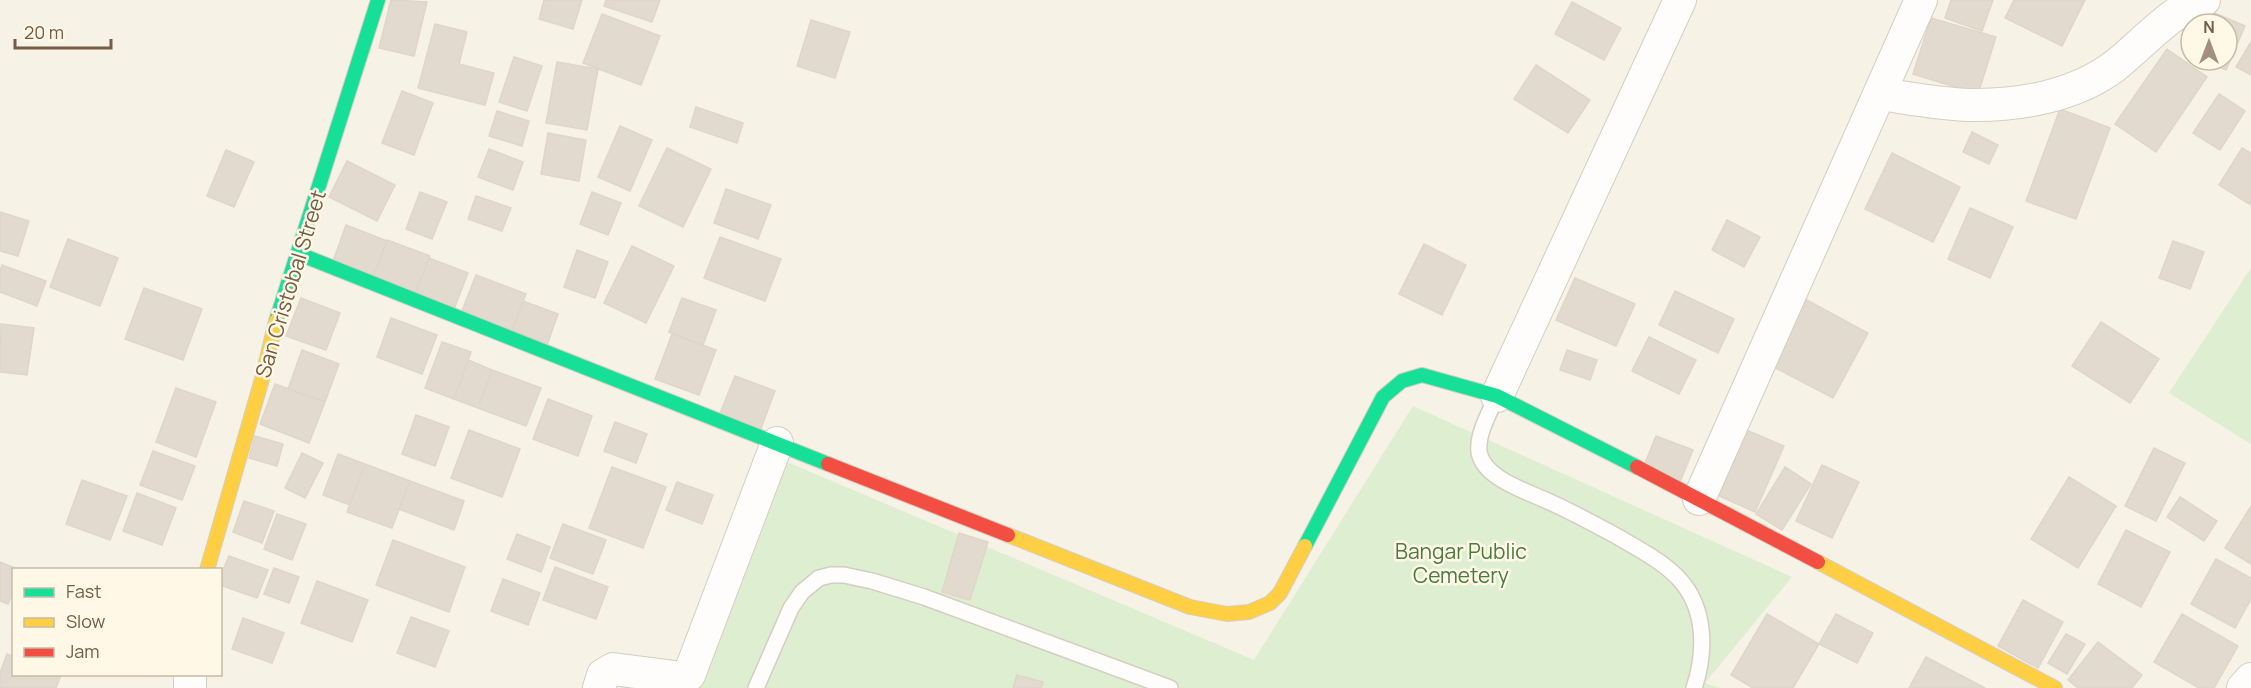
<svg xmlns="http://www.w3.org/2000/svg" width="2251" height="688" viewBox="0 0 2251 688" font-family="Manrope,sans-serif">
<rect width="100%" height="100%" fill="#f6f2e6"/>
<!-- green -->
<path fill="#deeed0" d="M2251,268V444L2169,393Z
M1413,406L1792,577L1705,683L1720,688H620L624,679L701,685L780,459L1254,660Z"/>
<!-- building -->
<path fill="#e2dace" stroke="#dfd5c8" stroke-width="1.5" d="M391,0L427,2L414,56L379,48Z
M544,0H582L573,29L539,19Z
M606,0H660L652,22L604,6Z
M1951,0H1993L1982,31L1945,18Z
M2014,0H2085L2062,46L2005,18Z
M1572,2L1621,28L1604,60L1555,34Z
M2205,9L2245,26L2226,70L2203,60H2227V24H2198Z
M602,14L660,36L641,85L583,63Z
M1931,18L1996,37L1978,94L1913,74Z
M811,20L850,32L835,78L797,66Z
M435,24L467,32L459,64L494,73L485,105L418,88Z
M2251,42V75L2236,67Z
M2167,49L2207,77L2156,152L2115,124Z
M514,57L542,66L527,111L499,102Z
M557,62L598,69L587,130L546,123Z
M1536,65L1590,100L1568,133L1514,99Z
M402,91L433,103L414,155L382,143Z
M2219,94L2245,111L2220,150L2193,133Z
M696,107L743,123L737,143L690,127Z
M2060,109L2110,128L2076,219L2026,201Z
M497,111L529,121L522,146L489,136Z
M620,126L652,140L630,191L598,177Z
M1972,132L1998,145L1989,164L1963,152Z
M548,133L586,140L579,181L541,174Z
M667,148L711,169L683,227L639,206Z
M2242,148L2251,153V205L2219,185Z
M489,149L523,162L513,190L478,177Z
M226,150L254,162L234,207L207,196Z
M1892,153L1960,187L1933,242L1865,209Z
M347,161L395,185L377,221L329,197Z
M726,189L771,205L758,239L714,223Z
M420,192L447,202L432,239L406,229Z
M592,192L621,203L608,235L580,224Z
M476,196L511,208L502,231L468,219Z
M1970,208L2013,227L1990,278L1948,259Z
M0,212L29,221L18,256L0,251Z
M1727,220L1760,237L1744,267L1712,250Z
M346,225L387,241L372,279L332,264Z
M720,237L781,259L765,301L704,278Z
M68,239L118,258L100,306L50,287Z
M387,240L430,256L415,295L372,279Z
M2173,241L2204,252L2190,289L2159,278Z
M1424,244L1466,265L1442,315L1399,294Z
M632,246L674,266L646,323L604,303Z
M577,250L608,262L595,298L564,287Z
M429,258L468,273L454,309L415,295Z
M2,265L46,281L37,306L0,292V271Z
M476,275L526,294L511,335L460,316Z
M1575,278L1635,304L1616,346L1556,320Z
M144,288L202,309L183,360L125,339Z
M1675,291L1734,319L1718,353L1659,325Z
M1801,297L1868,333L1833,398L1766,363Z
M301,298L340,313L326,350L286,336Z
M682,298L716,310L703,345L669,332Z
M523,301L558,314L546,348L511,335Z
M391,318L437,335L422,374L377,357Z
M2101,322L2159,359L2130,403L2072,366Z
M1,324L34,328L27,375L0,372Z
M672,334L716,350L699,395L655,379Z
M1649,337L1696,360L1679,394L1632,371Z
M442,342L471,352L454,399L425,388Z
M302,350L339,364L325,402L288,389Z
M1567,350L1597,360L1590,380L1560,370Z
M468,360L492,370L478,408L454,399Z
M492,370L541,388L526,426L478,408Z
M735,376L775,391L760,431L719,416Z
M275,384L325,402L309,443L260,424Z
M176,388L216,402L196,457L156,442Z
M548,399L592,416L578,456L533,439Z
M416,415L449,427L435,466L402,454Z
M615,422L647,434L636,463L604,451Z
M1744,429L1784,446L1755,512L1715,494Z
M469,430L520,449L502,497L451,478Z
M255,436L283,444L277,466L249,458Z
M1656,436L1693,450L1680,482L1643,468Z
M2154,448L2185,463L2156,521L2125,506Z
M153,451L195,466L182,500L140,485Z
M302,453L323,463L305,498L285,488Z
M338,454L365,464L350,505L323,495Z
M365,464L410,481L392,528L347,512Z
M1822,465L1859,482L1832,538L1796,521Z
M612,467L666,487L643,548L589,528Z
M1785,467L1811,484L1782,530L1756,514Z
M2069,477L2116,506L2078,568L2031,539Z
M82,480L127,496L110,540L66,524Z
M410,481L464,501L454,530L399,509Z
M677,482L713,495L702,524L666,510Z
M137,493L176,508L162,545L123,531Z
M2180,497L2217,521L2204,541L2167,517Z
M244,501L274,511L262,543L233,532Z
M2251,506V564L2225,548Z
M277,514L306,524L292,560L264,549Z
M563,524L606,540L593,574L550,558Z
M2126,530L2170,552L2141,607L2098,584Z
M959,533L988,542L970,600L942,592Z
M517,534L550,547L541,572L507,559Z
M393,540L465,567L449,612L376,585Z
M229,556L268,570L257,598L220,585V577Z
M2216,559L2251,578V599L2235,628L2191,604Z
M0,562L20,570H14V589L8,604L0,601Z
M555,567L608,587L596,619L543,600Z
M274,568L299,577L289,603L264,594Z
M503,579L540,593L528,625L491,611Z
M317,581L368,600L352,642L301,623Z
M2023,600L2063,622L2038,668L1998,646Z
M1767,614L1819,644L1793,688H1753L1731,675Z
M1836,614L1873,633L1857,663L1819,644Z
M2182,614L2238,646L2214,688H2199L2154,662Z
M411,617L449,631L435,667L397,653Z
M243,618L284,633L272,663L232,649Z
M2066,634L2085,644L2067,674L2048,663Z
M2098,642L2142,675L2132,688H2078L2068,680Z
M7,654L14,657V674L61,675L56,688H0V673Z
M1926,657L1985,688H1909Z
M1017,675L1043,682L1041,688H1013Z"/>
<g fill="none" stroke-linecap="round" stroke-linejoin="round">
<defs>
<path id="lane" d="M1497,396C1490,412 1477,433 1479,452C1483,477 1523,490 1543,499C1569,510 1594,524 1620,538C1640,550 1664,562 1680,580C1706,609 1706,652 1694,688
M756,688L791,608L802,592L819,578L831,575H844L872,581L924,597L1170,688"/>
<path id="street" d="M1879,94C1908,98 1939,104 1969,105C2019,106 2076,96 2116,65C2139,47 2177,5 2204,0
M1497,396L1680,0
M1699,499L1921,0
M190,674V688
M599,688L603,675L613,669L683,678L689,675L777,443
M2243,688L2251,679"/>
<path id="fast" d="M299,254L828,464
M276,321L378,0
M1305,546L1383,397L1402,381L1422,375L1497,396L1637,467"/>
<path id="slow" d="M1008,535L1190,607L1227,614L1249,612L1270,603L1280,593L1305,546
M1818,562L2055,688
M207,570L262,379L276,321"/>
<path id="jam" d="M828,464L1008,535
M1637,467L1818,562"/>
</defs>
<!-- lane casing -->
<use href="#lane" stroke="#d5cdc1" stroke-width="18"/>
<!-- street casing -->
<use href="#street" stroke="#d5cdc1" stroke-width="34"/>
<!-- fast casing -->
<use href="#fast" stroke="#d6cec3" stroke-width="16"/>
<!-- slow casing -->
<use href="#slow" stroke="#d6cec3" stroke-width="16"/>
<!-- jam casing -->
<use href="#jam" stroke="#d6cec3" stroke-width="16"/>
<!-- lane -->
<use href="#lane" stroke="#fefdfb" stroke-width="15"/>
<!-- street -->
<use href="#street" stroke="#fefdfb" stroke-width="32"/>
<!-- fast -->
<use href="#fast" stroke="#16e098" stroke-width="14"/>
<!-- slow -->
<use href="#slow" stroke="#ffcf43" stroke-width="14"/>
<!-- jam -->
<use href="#jam" stroke="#f24e42" stroke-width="14"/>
</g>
<g text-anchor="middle" stroke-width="5" stroke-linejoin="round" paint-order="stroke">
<!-- street labels -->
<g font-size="21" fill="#745c46" stroke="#fff8e6">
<text transform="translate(291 284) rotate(-73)" y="7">San Cristobal Street</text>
</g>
<!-- park labels -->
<g font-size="21" fill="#497a3e" stroke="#fff8e6">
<text x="1461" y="559">Bangar Public<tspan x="1461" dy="24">Cemetery</tspan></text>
</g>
</g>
<!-- legend -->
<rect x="12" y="568" width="210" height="108" fill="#fff8e6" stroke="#c7baa6" stroke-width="1.5"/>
<rect x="24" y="588" width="30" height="9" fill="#16e098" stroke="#c7baa6" stroke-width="1.5"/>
<text x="66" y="598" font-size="18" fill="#745c46">Fast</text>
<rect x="24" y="618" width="30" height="9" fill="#ffcf43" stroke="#c7baa6" stroke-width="1.5"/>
<text x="66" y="628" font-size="18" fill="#745c46">Slow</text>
<rect x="24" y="648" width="30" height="9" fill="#f24e42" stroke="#c7baa6" stroke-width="1.5"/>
<text x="66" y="658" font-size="18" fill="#745c46">Jam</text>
<!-- north arrow -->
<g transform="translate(2209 42)"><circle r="28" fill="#fff8e6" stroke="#c7baa6" stroke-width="1.5"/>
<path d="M0-4.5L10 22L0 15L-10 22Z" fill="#a2907e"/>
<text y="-9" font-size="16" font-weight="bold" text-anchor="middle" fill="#745c46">N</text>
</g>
<!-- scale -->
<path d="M15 39v9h96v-9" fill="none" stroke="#745c46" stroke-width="3"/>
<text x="24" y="39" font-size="18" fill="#745c46" stroke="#fff8e6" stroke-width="4.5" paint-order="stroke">20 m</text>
</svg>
